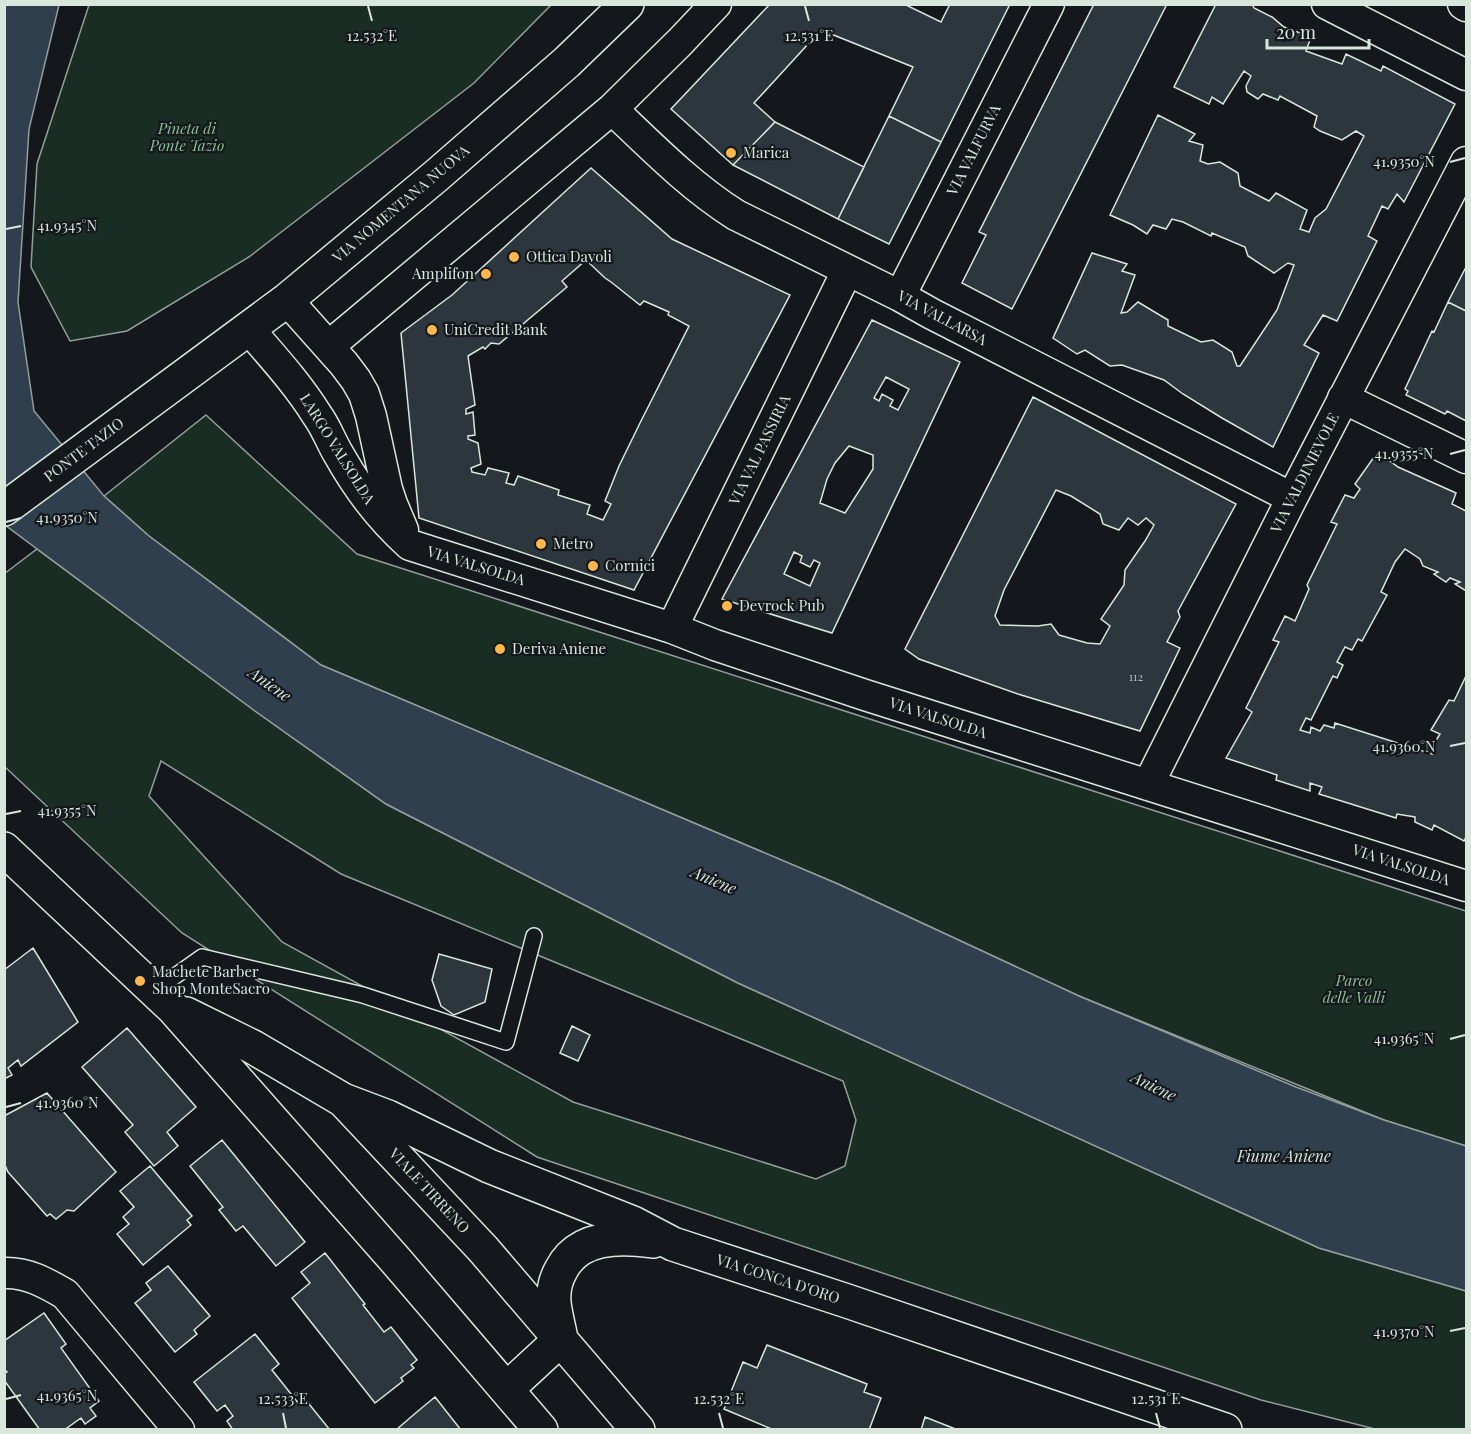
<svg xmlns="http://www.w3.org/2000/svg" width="1471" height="1434" viewBox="0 0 1471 1434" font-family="'Playfair Display',serif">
<rect width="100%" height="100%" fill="#14181c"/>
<!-- green -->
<path fill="#1a2d24" stroke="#939e99" stroke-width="1.5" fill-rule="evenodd" d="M89,5V4L551,5L474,83L249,257L127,331L70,341L31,267L37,164Z
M206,415L357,554L1466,911V1146L1384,1120L1079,996L838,884L321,665L149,536L104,496Z
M37,549L255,711L386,804L738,983L1319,1248L1466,1291V1429H1375L1261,1400L537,1157L182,933L5,767L4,574ZM161,761L341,874L843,1081L856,1120L845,1166L816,1179L573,1102L282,942L149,796Z"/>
<!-- water -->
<path fill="#2f3f4d" stroke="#939e99" stroke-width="1.5" d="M4,5H59L29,129L18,302L34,411L104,496L149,536L321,665L838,884L1079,996L1296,1087L1384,1120L1466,1146V1291L1319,1248L738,983L386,804L255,711L5,525Z"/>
<!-- building -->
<path fill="#2c363c" stroke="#d8e6dc" stroke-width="1.5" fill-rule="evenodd" d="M770,4H904L941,22L950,4H1010L941,142L889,116L913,67L821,30L754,103L775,122L733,165L671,109Z
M1094,4H1167L1012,309L962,283L986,235L979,232Z
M1216,4H1252L1254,8L1272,17L1284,27L1311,37L1306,51L1342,64L1346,54L1381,71L1383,66L1455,104L1404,202L1397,194L1388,209L1382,206L1368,236L1377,241L1337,321L1323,315L1304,345L1319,353L1273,447L1222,418L1183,394L1164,380L1122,365L1110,366L1085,350L1077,354L1053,338L1092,253L1127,264L1122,271L1135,275L1121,313L1127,312L1138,302L1168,320V326L1201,342L1213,340L1232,352L1237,366H1240L1277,310L1294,265L1288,263L1274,273L1248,256L1245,247L1212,233L1211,236L1183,222L1172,219L1166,229L1153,225L1147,234L1133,225L1110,215L1158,115L1195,134L1189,141L1203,145L1200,161L1208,164L1220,162L1238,173L1240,186L1269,201L1276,193L1307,210L1300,229L1309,232L1315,218L1326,209L1364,136L1356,131L1342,140L1320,131L1314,127L1317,116L1280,96L1278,100L1263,94L1258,99L1247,92L1246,86L1251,76L1244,71L1223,104L1212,97L1209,104L1174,87Z
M889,116L941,142L889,244L838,219Z
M775,122L864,167L838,219L733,165Z
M591,168L672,239L790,295L634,590L419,518L401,333L452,295ZM586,260L605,278L611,282L640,305L644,301L669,312L668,315L689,326L641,421L619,466L605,501L611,504L603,520L587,514L590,505L558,495L559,490L518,476L514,485L506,483L509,473L488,468L485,475L472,472L471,468L481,464L478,443L468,439V436L475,435L473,412L466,414V409L475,405L468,356L483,347L485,349L491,343L499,344L567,287L562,281Z
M1466,267V311L1448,302Z
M1448,302L1466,311V421L1447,411L1445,414L1406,395L1408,391L1405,389L1432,331L1434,332Z
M872,320L960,362L832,633L722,599ZM886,377L909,389L898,410L890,406L893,400L882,394L879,401L874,398ZM849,446L873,455V469L845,513L820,503L827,479L835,463ZM794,552L802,556L800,562L810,567L814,560L820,563L810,586L784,574Z
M1033,397L1236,504L1178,611L1180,617L1167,642L1180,648L1140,731L1018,694L919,659L905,649ZM1056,490L1071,496L1100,514L1103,524L1119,530L1128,518L1138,525L1146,518L1154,525L1145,541L1125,570L1124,585L1101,619L1110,626L1100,644L1087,643L1059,635L1051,624L1038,626L1000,625L995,616L1004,590Z
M1374,457L1386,458L1398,467L1456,493L1452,504L1466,511V591L1455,584L1460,582L1450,578L1446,582L1434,574L1438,572L1423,566L1420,559L1405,549L1395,562L1381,592L1387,595L1362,641L1358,639L1352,650L1345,647L1337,662L1343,665L1337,678L1333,676L1311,720L1306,718L1300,730L1310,733L1311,727L1320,731L1324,725L1334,728L1335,723L1432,754L1430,750L1440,734L1431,730L1449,700L1454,701L1466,676V837L1464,841L1434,825L1432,830L1415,822V817L1397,814L1396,818L1319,794L1322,787L1310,783V791L1276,780L1277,775L1226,758L1252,712L1246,708L1279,642L1273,640L1285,616L1295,621L1309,589L1307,585L1337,524L1331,522L1345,495L1354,498L1360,489L1355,484Z
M33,948L78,1022L21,1066L18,1060L8,1068L12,1075L4,1079V970Z
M439,954L492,969L485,1002L454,1015L441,1006L432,980Z
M572,1026L590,1035L578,1061L560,1053Z
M127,1028L196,1107L167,1132L178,1146L154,1166L125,1132L133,1125L82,1067Z
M47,1093L116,1172L74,1211L67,1210L56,1219L50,1214L47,1216L8,1172L4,1163V1116Z
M222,1140L305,1242L276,1266L243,1226L236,1231L219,1210L223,1207L190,1166Z
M150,1166L192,1216L187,1220L191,1225L143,1265L117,1234L129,1224L123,1217L134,1207L120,1191Z
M325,1253L365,1304L363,1305L384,1332L391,1327L417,1360L411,1365L414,1368L401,1378L403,1381L375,1403L292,1298L310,1283L301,1272Z
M168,1266L210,1316L194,1330L197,1334L175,1352L135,1303L151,1290L146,1283Z
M44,1313L66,1344L61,1348L99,1401L90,1408L96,1416L85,1424L81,1418L64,1430H40L4,1380V1373L7,1372L4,1369V1341Z
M255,1334L279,1364L272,1370L299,1404L305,1399L330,1430H233L227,1421L233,1416L225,1405L217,1411L194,1382Z
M767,1345L867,1384L864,1392L881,1398L869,1430H774L724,1409L743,1362L757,1368Z
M435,1397L461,1430H396L418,1411Z
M925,1417L958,1430H921Z"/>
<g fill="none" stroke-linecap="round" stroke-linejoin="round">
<defs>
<path id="service" d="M154,991L202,957L363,995L506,1042L534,936"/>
<path id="minor" d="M1327,4L1466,75
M1463,4L1466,6
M612,109C651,146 690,186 736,215L900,296L932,314L1292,498
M900,296L1049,4
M287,300L344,364L356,380L364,394L371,416L387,489L392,504L403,530
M248,328C272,356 297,383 317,415C326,427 331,442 339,455C358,489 381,519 410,545L672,628L715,645L865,695L1466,886
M329,346L612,109L680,42L716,4
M1343,398L1466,458
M672,628L847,271
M1148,785L1292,498L1466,162
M4,1273C27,1272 46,1283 65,1294L179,1430"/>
<path id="tertiary" d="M4,849L174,1009L398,1263L541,1430
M186,1014L253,1047L343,1100L483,1249L638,1430
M343,1100L388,1117L489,1166L633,1223L673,1244L847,1301L1225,1430
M561,1339C559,1327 555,1314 554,1302C553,1291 556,1279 561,1270C578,1236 619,1236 653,1241
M507,1389L561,1339"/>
<path id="secondary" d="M4,509L287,300L436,176L567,62L627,4"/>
</defs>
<!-- service casing -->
<use href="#service" stroke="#d8e6dc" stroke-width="18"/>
<!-- minor casing -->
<use href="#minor" stroke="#d8e6dc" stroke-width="33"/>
<!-- tertiary casing -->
<use href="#tertiary" stroke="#d8e6dc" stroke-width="36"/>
<!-- secondary casing -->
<use href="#secondary" stroke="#d8e6dc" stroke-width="36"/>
<!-- service -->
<use href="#service" stroke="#14181c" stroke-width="15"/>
<!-- minor -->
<use href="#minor" stroke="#14181c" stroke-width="30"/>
<!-- tertiary -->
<use href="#tertiary" stroke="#14181c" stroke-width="33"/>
<!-- secondary -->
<use href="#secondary" stroke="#14181c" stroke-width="33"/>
</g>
<!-- ticks -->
<path fill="none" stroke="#d8e6dc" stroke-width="2" d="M368,6L372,21M805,6L809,21M1450,162L1465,158M6,229L21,226M1450,454L1465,450M6,522L21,518M1450,746L1465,743M6,814L21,811M1450,1039L1465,1035M6,1107L21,1103M1450,1331L1465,1328M6,1399L21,1395M283,1413L286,1428M719,1413L723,1428M1156,1413L1160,1428"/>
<!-- markers -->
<g fill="#ffb74d" stroke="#14181c" stroke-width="2">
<circle cx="731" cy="153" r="6"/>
<circle cx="514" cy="257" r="6"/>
<circle cx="486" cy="274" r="6"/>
<circle cx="432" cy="330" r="6"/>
<circle cx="541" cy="544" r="6"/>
<circle cx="593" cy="566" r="6"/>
<circle cx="727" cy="606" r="6"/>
<circle cx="500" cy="649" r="6"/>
<circle cx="140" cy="981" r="6"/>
</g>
<g text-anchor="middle" stroke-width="4.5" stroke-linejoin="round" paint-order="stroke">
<!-- number labels -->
<g font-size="12" fill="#adbab4">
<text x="1136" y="681">112</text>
</g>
<!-- park labels -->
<g font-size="15" font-style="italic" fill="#8ac095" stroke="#14181c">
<text x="187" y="134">Pineta di<tspan x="187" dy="17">Ponte Tazio</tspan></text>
<text x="1354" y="986">Parco<tspan x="1354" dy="17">delle Valli</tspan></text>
</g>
<!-- street labels -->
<g font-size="15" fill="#d8e6dc" stroke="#14181c">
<text transform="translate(974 150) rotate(-63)" y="5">VIA VALFURVA</text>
<text transform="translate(401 204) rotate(-40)" y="5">VIA NOMENTANA NUOVA</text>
<text transform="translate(942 318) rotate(28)" y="5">VIA VALLARSA</text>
<text transform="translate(337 449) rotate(58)" y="5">LARGO VALSOLDA</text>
<text transform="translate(84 450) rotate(-37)" y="5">PONTE TAZIO</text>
<text transform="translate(760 450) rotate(-64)" y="5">VIA VAL PASSIRIA</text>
<text transform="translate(1305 473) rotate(-63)" y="5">VIA VALDINIEVOLE</text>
<text transform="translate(476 566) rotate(17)" y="5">VIA VALSOLDA</text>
<text transform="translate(938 718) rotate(18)" y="5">VIA VALSOLDA</text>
<text transform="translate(1401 865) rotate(18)" y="5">VIA VALSOLDA</text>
<text transform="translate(429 1191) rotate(47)" y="5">VIALE TIRRENO</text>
<text transform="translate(778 1279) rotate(18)" y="5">VIA CONCA D'ORO</text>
</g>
<!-- poi labels -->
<g font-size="15" fill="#d8e6dc" stroke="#14181c" text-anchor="start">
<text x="743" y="158">Marica</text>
<text x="526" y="262">Ottica Davoli</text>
<text x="474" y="279" text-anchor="end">Amplifon</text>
<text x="444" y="335">UniCredit Bank</text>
<text x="553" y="549">Metro</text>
<text x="605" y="571">Cornici</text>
<text x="739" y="611">Devrock Pub</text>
<text x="512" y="654">Deriva Aniene</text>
<text x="152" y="977">Machete Barber<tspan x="152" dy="17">Shop MonteSacro</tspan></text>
</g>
<!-- water labels -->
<g font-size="16" font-style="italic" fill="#d8e6dc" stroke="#14181c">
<text transform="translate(270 684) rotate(35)" y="6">Aniene</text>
<text transform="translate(714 880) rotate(23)" y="6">Aniene</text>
<text transform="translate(1154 1086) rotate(26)" y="6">Aniene</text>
<text x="1284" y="1162">Fiume Aniene</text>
</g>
</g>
<g font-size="15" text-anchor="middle" fill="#d8e6dc" stroke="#14181c" stroke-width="4.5" stroke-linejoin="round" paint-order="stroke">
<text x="372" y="41">12.532°E</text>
<text x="809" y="41">12.531°E</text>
<text x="1404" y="167">41.9350°N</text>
<text x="67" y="231">41.9345°N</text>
<text x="1404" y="459">41.9355°N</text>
<text x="67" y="523">41.9350°N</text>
<text x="1404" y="752">41.9360°N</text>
<text x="67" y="816">41.9355°N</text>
<text x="1404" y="1044">41.9365°N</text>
<text x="67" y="1108">41.9360°N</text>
<text x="1404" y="1337">41.9370°N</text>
<text x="67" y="1401">41.9365°N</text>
<text x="283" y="1404">12.533°E</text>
<text x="719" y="1404">12.532°E</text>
<text x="1156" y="1404">12.531°E</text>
</g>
<!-- border -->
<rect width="1471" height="1434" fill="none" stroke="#d8e6dc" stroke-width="12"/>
<!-- scale -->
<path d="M1267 39v9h102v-9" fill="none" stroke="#d8e6dc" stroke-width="3"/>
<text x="1276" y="39" font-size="18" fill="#d8e6dc" stroke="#14181c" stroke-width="4.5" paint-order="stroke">20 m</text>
</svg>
